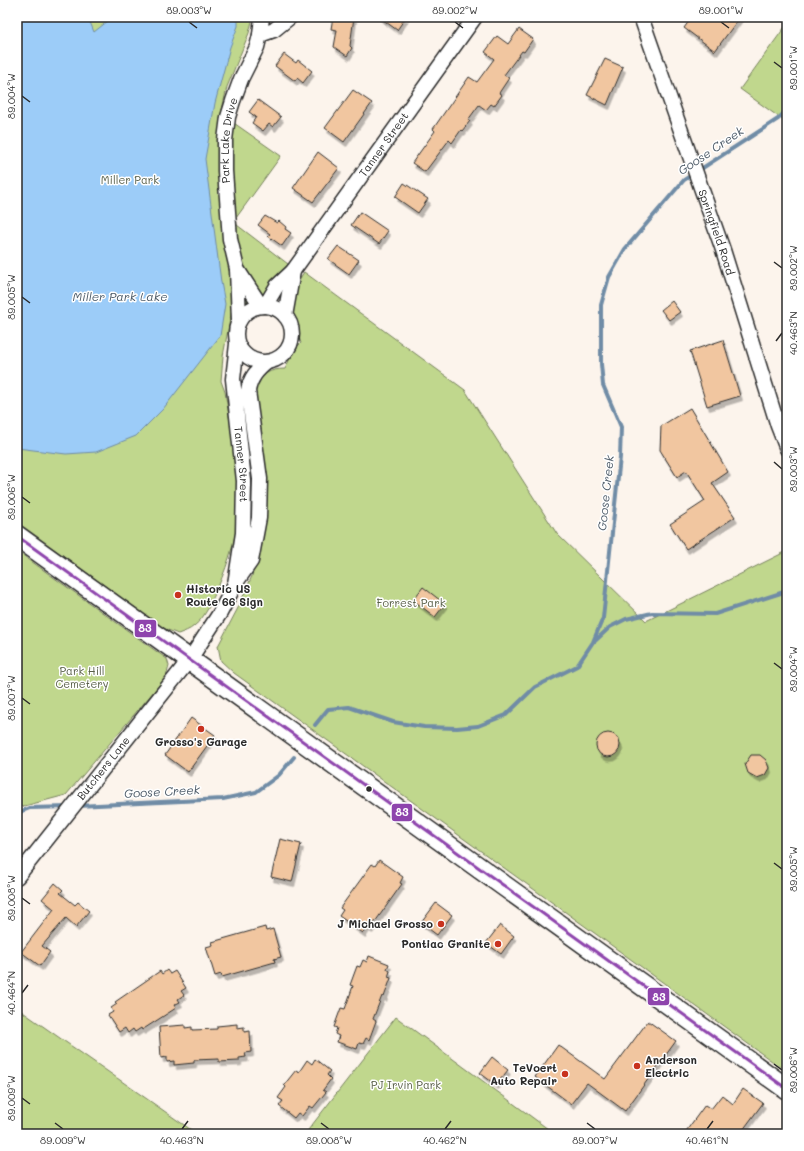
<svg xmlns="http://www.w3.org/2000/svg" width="804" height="1151" viewBox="0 0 804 1151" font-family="Mali,sans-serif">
<defs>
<filter id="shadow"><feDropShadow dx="2.5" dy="4.5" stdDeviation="0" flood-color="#0004"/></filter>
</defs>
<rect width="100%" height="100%" fill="#fcf4ec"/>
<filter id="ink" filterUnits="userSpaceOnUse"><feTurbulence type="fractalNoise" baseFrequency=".025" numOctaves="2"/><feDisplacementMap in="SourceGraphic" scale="8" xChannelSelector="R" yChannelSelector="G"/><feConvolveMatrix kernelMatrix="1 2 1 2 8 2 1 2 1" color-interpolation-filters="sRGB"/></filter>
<g filter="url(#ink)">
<!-- green -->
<path fill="#c0d78d" stroke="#76815c" d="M17,17H253L249,33L227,87L221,114L281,156L236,218L237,225L288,264L267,292L232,309L223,356L221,381L225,392C231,429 239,467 239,505C238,533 229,562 218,587C212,600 206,617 194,626C190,630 183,632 178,634L163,628L17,522Z
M787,24V123L740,89Z
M304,272L465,390L557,534L646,621L787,551V1072L234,673L221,661L218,646L238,608L252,576L263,533L254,388C262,374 269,369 285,369L294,350L301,343C291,317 288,296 304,272Z
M17,551L167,659L169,666L166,677L66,795L17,808Z
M17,1008L197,1134H17Z
M396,1017L548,1129L545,1134H305Z"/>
<!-- water -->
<path fill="#9cccf8" stroke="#6f8ca6" d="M17,17H88L94,32L113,17H238V26L230,47L215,103L205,159L221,282L225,304L220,336L163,409L136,436L96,452L66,454L17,448Z"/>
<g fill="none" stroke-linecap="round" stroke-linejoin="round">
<!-- stream -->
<path stroke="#6f8ca6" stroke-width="4" d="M595,641L610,627L626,619L652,613L715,614L787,591
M315,725L328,709L349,707L393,722L424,727L457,728L478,726L506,715L535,687L577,666L593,642L603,618L620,457L621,427L603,385L601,364V305L609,277L625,249L684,180L778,119L787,110
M77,806L223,799L256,792L279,775L294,757
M17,813L30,808L69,807"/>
</g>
<!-- building -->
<path fill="#f1c6a0" stroke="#2b2b2b" filter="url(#shadow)" d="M333,17H354L350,46L352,48L347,56L334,47L337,30L331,29Z
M379,17H406L397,30Z
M692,17H740L715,51L684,28Z
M519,29L533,39L524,52L522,51L504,75L509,78L499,93L502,95L494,106L491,104L486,110L479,105L468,120L470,121L462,131L461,130L452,143L449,140L425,172L412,163L435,131L433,129L469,77L477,82L494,59L485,52L497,36L508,44Z
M284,54L296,63L298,60L312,71L303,83L297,78L295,81L275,66Z
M605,59L623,67L607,105L587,95Z
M353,90L372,103L344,142L325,128Z
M258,100L281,117L273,127L269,124L263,131L252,123L256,117L249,112Z
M318,152L339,168L313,202L293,188Z
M404,183L428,199L418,213L395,197Z
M360,212L388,231L379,244L351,225Z
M265,216L277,223L279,221L286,227L285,229L291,233L282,246L268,236L270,234L258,225Z
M338,246L359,260L349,274L328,259Z
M672,301L680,312L669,320L661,310Z
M723,340L740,396L707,406L690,351Z
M690,408L728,472L712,483L735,517L686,549L670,524L705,501L686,471L677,477L660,450L661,426Z
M423,587L445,604L435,617L413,600Z
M191,718L215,735L188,772L165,755Z
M596 745a12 12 0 1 1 24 0a12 12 0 1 1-24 0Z
M751,755H760L766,760L769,768L765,775L757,778L748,773L745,764Z
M280,839L301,844L292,882L271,877Z
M379,860L403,877L400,883L402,884L370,929L367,927L363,933L339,916L343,910L340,908L372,864L375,866Z
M55,883L63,890L60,893L75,905L78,902L89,911L76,927L66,918L42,946L50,952L40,966L21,952L54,909L42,899Z
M436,903L452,915L437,935L421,923Z
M500,925L514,936L501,954L486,943Z
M265,927L266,931L273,929L281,957L274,959L275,962L229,975L222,977L221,974L215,976L206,947L213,945L212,942Z
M369,956L389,964L387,969L390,971L388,977L391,978L384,997L382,996L373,1019L376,1021L369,1040L366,1038L363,1044L359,1043L357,1049L337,1042L339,1036L335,1034L337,1028L334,1027L341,1008L345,1009L353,986L350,985L357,966L360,967L363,960L367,962Z
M167,970L170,974L175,971L186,988L181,991L184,995L178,999L180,1002L174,1005L176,1008L142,1030L141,1028L135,1032L133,1029L128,1033L125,1028L119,1032L108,1015L113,1012L111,1008L117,1004L115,1002L160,971L162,974Z
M648,1021L676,1041L625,1111L587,1083L571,1104L535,1077L558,1045L605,1079Z
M237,1024V1028L244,1027V1032L250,1031L251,1052L245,1053L246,1057L239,1058V1061L219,1062V1059L194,1060V1063L174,1065V1061L167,1062V1057L161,1058L159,1027L185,1025V1028L192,1027V1030L217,1029V1026Z
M492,1057L508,1070L496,1085L480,1073Z
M315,1059L330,1071L327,1075L331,1079L323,1090L326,1092L313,1108L310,1106L302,1116L298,1113L294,1118L279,1106L283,1101L278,1098L286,1087L284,1085L296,1070L299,1072L307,1060L312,1064Z
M743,1089L763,1103L740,1134H684L705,1105L711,1109L722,1095L733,1104Z"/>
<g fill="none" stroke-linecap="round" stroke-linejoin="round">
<defs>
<g id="minor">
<path id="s1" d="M641,17L723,250L778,426L787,449"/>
<path d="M260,35L274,30L290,17"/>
<path d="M237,269L261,306"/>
<path id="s2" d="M265,306L277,286L293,271L475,17"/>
<circle cx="264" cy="334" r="28"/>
<path d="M285,316L293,271"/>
<path id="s3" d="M239,320L237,269L230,239L225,171V140L228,117L233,101L241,79L257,47L260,35L262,17"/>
<path id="s4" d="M237,344L233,379L244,481L243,533L235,584L251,561L259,518L260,479L248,391C250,378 257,370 267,362"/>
<path id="s5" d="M17,877L190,659L220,613L235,584"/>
</g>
<path id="secondary" d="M17,536L787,1089"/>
</defs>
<!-- minor casing -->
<use href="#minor" stroke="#2b2b2b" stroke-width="17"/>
<!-- secondary casing -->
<use href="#secondary" stroke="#2b2b2b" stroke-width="23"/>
<!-- minor -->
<use href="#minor" stroke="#fff" stroke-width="14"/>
<!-- secondary -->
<use href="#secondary" stroke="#fff" stroke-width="20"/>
<defs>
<path id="bus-1" d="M17,536L787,1089"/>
</defs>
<!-- bus-1 casing -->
<use href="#bus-1" stroke="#fff" stroke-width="6"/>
<!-- bus-1 -->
<use href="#bus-1" stroke="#8e44ad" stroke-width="3"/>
</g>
</g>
<!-- ticks -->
<path fill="none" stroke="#2b2b2b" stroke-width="1.5" d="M189,22L197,28M455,22L463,28M721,22L729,28M774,62L782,68M22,96L30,102M774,262L782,268M22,297L30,303M776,341L782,333M774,462L782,469M22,497L30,503M774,663L782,669M22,698L30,704M774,863L782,869M22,898L30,904M22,993L28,985M774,1064L782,1070M22,1098L30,1104M55,1123L63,1129M321,1123L329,1129M587,1123L595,1129M182,1129L188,1121M445,1129L451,1121M707,1129L713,1121"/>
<!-- markers -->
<g fill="#c8321e" stroke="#fff" stroke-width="1.5">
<circle cx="178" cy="595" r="4"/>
<circle cx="201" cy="729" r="4"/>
<circle cx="441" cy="924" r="4"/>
<circle cx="498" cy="944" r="4"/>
<circle cx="637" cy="1066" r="4"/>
<circle cx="565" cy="1074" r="4"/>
</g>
<circle fill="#2b2b2b" stroke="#fff" stroke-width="1.5" cx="369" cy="789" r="3.5"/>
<g text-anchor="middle" stroke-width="3" stroke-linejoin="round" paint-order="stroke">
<!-- street labels -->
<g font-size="11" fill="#2b2b2b" stroke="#fff">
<text dy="4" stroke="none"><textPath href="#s3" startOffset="181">Park Lake Drive</textPath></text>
<text dy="4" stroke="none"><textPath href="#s2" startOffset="201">Tanner Street</textPath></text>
<text dy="4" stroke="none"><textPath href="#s1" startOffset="228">Springfield Road</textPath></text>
<text dy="4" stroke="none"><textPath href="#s4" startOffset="121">Tanner Street</textPath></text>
<text dy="4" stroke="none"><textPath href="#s5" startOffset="139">Butchers Lane</textPath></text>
</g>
<!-- park labels -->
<g font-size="11" fill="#585f48" stroke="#fff">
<text x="130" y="184">Miller Park</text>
<text x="411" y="607">Forrest Park</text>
<text x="82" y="675">Park Hill<tspan x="82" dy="13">Cemetery</tspan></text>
<text x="406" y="1089">PJ Irvin Park</text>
</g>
<!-- poi labels -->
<g font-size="11" font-weight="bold" fill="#2b2b2b" stroke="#fff" text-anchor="end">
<text x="186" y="593" text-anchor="start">Historic US<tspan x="186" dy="13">Route 66 Sign</tspan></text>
<text x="201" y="746" text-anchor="middle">Grosso's Garage</text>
<text x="433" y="928">J Michael Grosso</text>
<text x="490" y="948">Pontiac Granite</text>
<text x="645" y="1064" text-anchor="start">Anderson<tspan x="645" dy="13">Electric</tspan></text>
<text x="557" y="1072">TeVoert<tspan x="557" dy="13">Auto Repair</tspan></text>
</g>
<!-- water labels -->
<g font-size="12" font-style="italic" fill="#4d5b68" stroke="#fff">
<text transform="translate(711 151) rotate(-34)" y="4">Goose Creek</text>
<text x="120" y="301">Miller Park Lake</text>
<text transform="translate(606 493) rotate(-84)" y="4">Goose Creek</text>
<text transform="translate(162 792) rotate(-3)" y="4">Goose Creek</text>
</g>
</g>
<g stroke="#fff" stroke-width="1.5">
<rect x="134" y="619" width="23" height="19" rx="4" fill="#8e44ad"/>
<rect x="391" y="803" width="22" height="19" rx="4" fill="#8e44ad"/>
<rect x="647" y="987" width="23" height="19" rx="4" fill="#8e44ad"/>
</g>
<g font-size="11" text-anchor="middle" font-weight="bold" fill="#fff">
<text x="145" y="632">83</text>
<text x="402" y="816">83</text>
<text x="659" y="1001">83</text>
</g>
<!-- margin -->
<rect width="804" height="1151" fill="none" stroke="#fff" stroke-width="44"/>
<rect x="22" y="22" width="760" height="1107" fill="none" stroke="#2b2b2b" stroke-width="1.5"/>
<g font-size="10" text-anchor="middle" fill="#2b2b2b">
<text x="189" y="14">89.003°W</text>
<text x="455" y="14">89.002°W</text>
<text x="721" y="14">89.001°W</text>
<text transform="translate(793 68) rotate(-90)" y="4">89.001°W</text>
<text transform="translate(11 96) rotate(-90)" y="4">89.004°W</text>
<text transform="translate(793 268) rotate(-90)" y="4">89.002°W</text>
<text transform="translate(11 297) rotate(-90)" y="4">89.005°W</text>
<text transform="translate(793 333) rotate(-90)" y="4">40.463°N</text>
<text transform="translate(793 469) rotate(-90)" y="4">89.003°W</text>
<text transform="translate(11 497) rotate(-90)" y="4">89.006°W</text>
<text transform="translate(793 669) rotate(-90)" y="4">89.004°W</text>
<text transform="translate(11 698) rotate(-90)" y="4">89.007°W</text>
<text transform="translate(793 869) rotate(-90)" y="4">89.005°W</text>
<text transform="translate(11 898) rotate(-90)" y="4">89.008°W</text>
<text transform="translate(11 993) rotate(-90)" y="4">40.464°N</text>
<text transform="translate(793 1070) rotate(-90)" y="4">89.006°W</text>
<text transform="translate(11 1098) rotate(-90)" y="4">89.009°W</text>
<text x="63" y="1144">89.009°W</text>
<text x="182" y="1144">40.463°N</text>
<text x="329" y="1144">89.008°W</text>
<text x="445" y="1144">40.462°N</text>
<text x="595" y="1144">89.007°W</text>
<text x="707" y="1144">40.461°N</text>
</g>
</svg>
